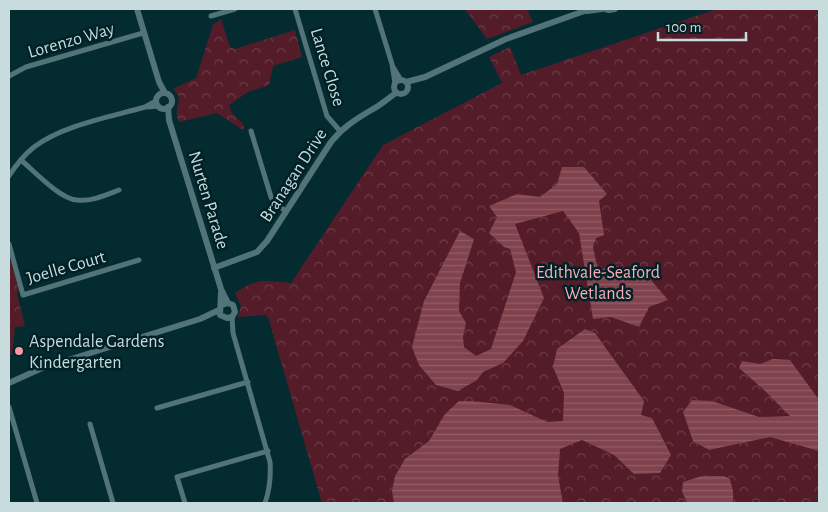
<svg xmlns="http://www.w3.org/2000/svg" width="828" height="512" viewBox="0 0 828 512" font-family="'Alegreya Sans',sans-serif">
<defs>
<pattern id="park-crowns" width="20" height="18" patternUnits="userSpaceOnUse" patternTransform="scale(1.25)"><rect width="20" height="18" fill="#541c28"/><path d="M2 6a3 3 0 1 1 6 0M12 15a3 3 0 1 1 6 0" fill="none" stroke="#6b3c47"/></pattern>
<pattern id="water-rules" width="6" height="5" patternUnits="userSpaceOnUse" patternTransform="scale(1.25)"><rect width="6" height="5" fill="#80424d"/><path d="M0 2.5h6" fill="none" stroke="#905d66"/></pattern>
</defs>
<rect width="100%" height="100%" fill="#042b30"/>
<!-- park -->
<path fill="url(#park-crowns)" d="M465,9H527L533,22L487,39Z
M717,9H819V503H322L268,317L265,315L238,317L241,306L235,293C258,277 264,281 291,283L383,145L502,83L489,57L510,47L521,75Z
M221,19L230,47L235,49L295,30L302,57L273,66L269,85L248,92L229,105L232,113L244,125L243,130L217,113L179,122C178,119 177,117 177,114C176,101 184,100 173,89L196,78L213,25Z
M9,255L18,284L19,288L17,294L25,326L15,327L12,355H9Z"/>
<!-- water -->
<path fill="url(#water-rules)" d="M562,167H584L607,194L599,201L604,235L596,238L593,247L598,271L613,265L645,273L668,300L649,307L639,327L611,317L593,319L579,233L563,211L515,224L544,298L523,341L503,363L483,372L477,380L458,391L436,385L419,365L412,347L424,301L460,231L474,239L460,283L459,311L466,323L463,337L464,347L476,356L491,349L516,272L510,249L504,247L489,233L497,217L489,206L517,194L540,197L557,184Z
M585,329L595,333L644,401L641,415L652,418L671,455L660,473L634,474L614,455L582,440L560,449L558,476L563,503H394L392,491L395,476L405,459L429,441L445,414L459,401H471L510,405L547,422L563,421L564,393L553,367L557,349Z
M773,359L790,360L819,400V451L770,437L709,450L693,441L683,412L692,400L712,401L759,417L790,416L765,391L739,368L742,361L760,364Z
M702,476H724L730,479L733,491V503H687L682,491L683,482Z"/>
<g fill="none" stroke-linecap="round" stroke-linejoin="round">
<!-- minor -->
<path stroke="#527478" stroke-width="5" d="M295,9L327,116L340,131
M375,9L392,64L395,83
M211,16L235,9
M393,67L401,80
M9,76L26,67L143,33
M148,107L158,106
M251,131L271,197L274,203L286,211
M21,160C34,171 60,199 77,200C91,202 106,195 119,190
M9,176C16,165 24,155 34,147C63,125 110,117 145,107L156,101
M9,244L23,295L139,260
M232,317L233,333L270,462C271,477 270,489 265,503
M9,407L37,503
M157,408L248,382
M90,424L113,503
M185,503L177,477L268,451"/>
<!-- tertiary -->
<path stroke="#527478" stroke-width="6" d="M137,9L159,82L165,93
M605,9L609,10L615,9
M587,11L602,9
M394 87a7 7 0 1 1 14 0a7 7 0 1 1-14 0Z
M406,82L425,77L506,39L590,9
M156 101a8 8 0 1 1 16 0a8 8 0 1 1-16 0Z
M168,107L169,120L221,289L228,303
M214,268L257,252L267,241L331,142C343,127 356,119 373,109C381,105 388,98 396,93
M221,293L220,315L227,318L232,317L235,312L233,305L228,303L222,305
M9,383L42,368L200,319L219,310"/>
</g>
<!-- markers -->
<circle fill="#f39aa7" stroke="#002126" stroke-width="2" cx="19" cy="351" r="5"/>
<g text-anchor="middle" stroke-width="5" stroke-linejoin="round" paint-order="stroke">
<!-- street labels -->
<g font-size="18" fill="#c8dbdd" stroke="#002126">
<text transform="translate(71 40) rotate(-16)" y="6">Lorenzo Way</text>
<text transform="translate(328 67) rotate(73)" y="6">Lance Close</text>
<text transform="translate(293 175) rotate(-57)" y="6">Branagan Drive</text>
<text transform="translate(209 200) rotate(73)" y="6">Nurten Parade</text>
<text transform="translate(66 267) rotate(-16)" y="6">Joelle Court</text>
</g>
<!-- park labels -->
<g font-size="18" fill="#faabb6" stroke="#002126">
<text x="598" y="278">Edithvale-Seaford<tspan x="598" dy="21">Wetlands</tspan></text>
</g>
<!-- poi labels -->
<g font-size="18" fill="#c8dbdd" stroke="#002126" text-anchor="start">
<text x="29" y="347">Aspendale Gardens<tspan x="29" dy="21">Kindergarten</tspan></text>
</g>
</g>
<!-- border -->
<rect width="828" height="512" fill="none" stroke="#c8dbdd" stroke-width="20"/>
<!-- scale -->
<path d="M658 32v8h88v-8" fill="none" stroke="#c8dbdd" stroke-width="2.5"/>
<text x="666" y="32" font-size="15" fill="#c8dbdd" stroke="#002126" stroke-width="4" paint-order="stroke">100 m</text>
</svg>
